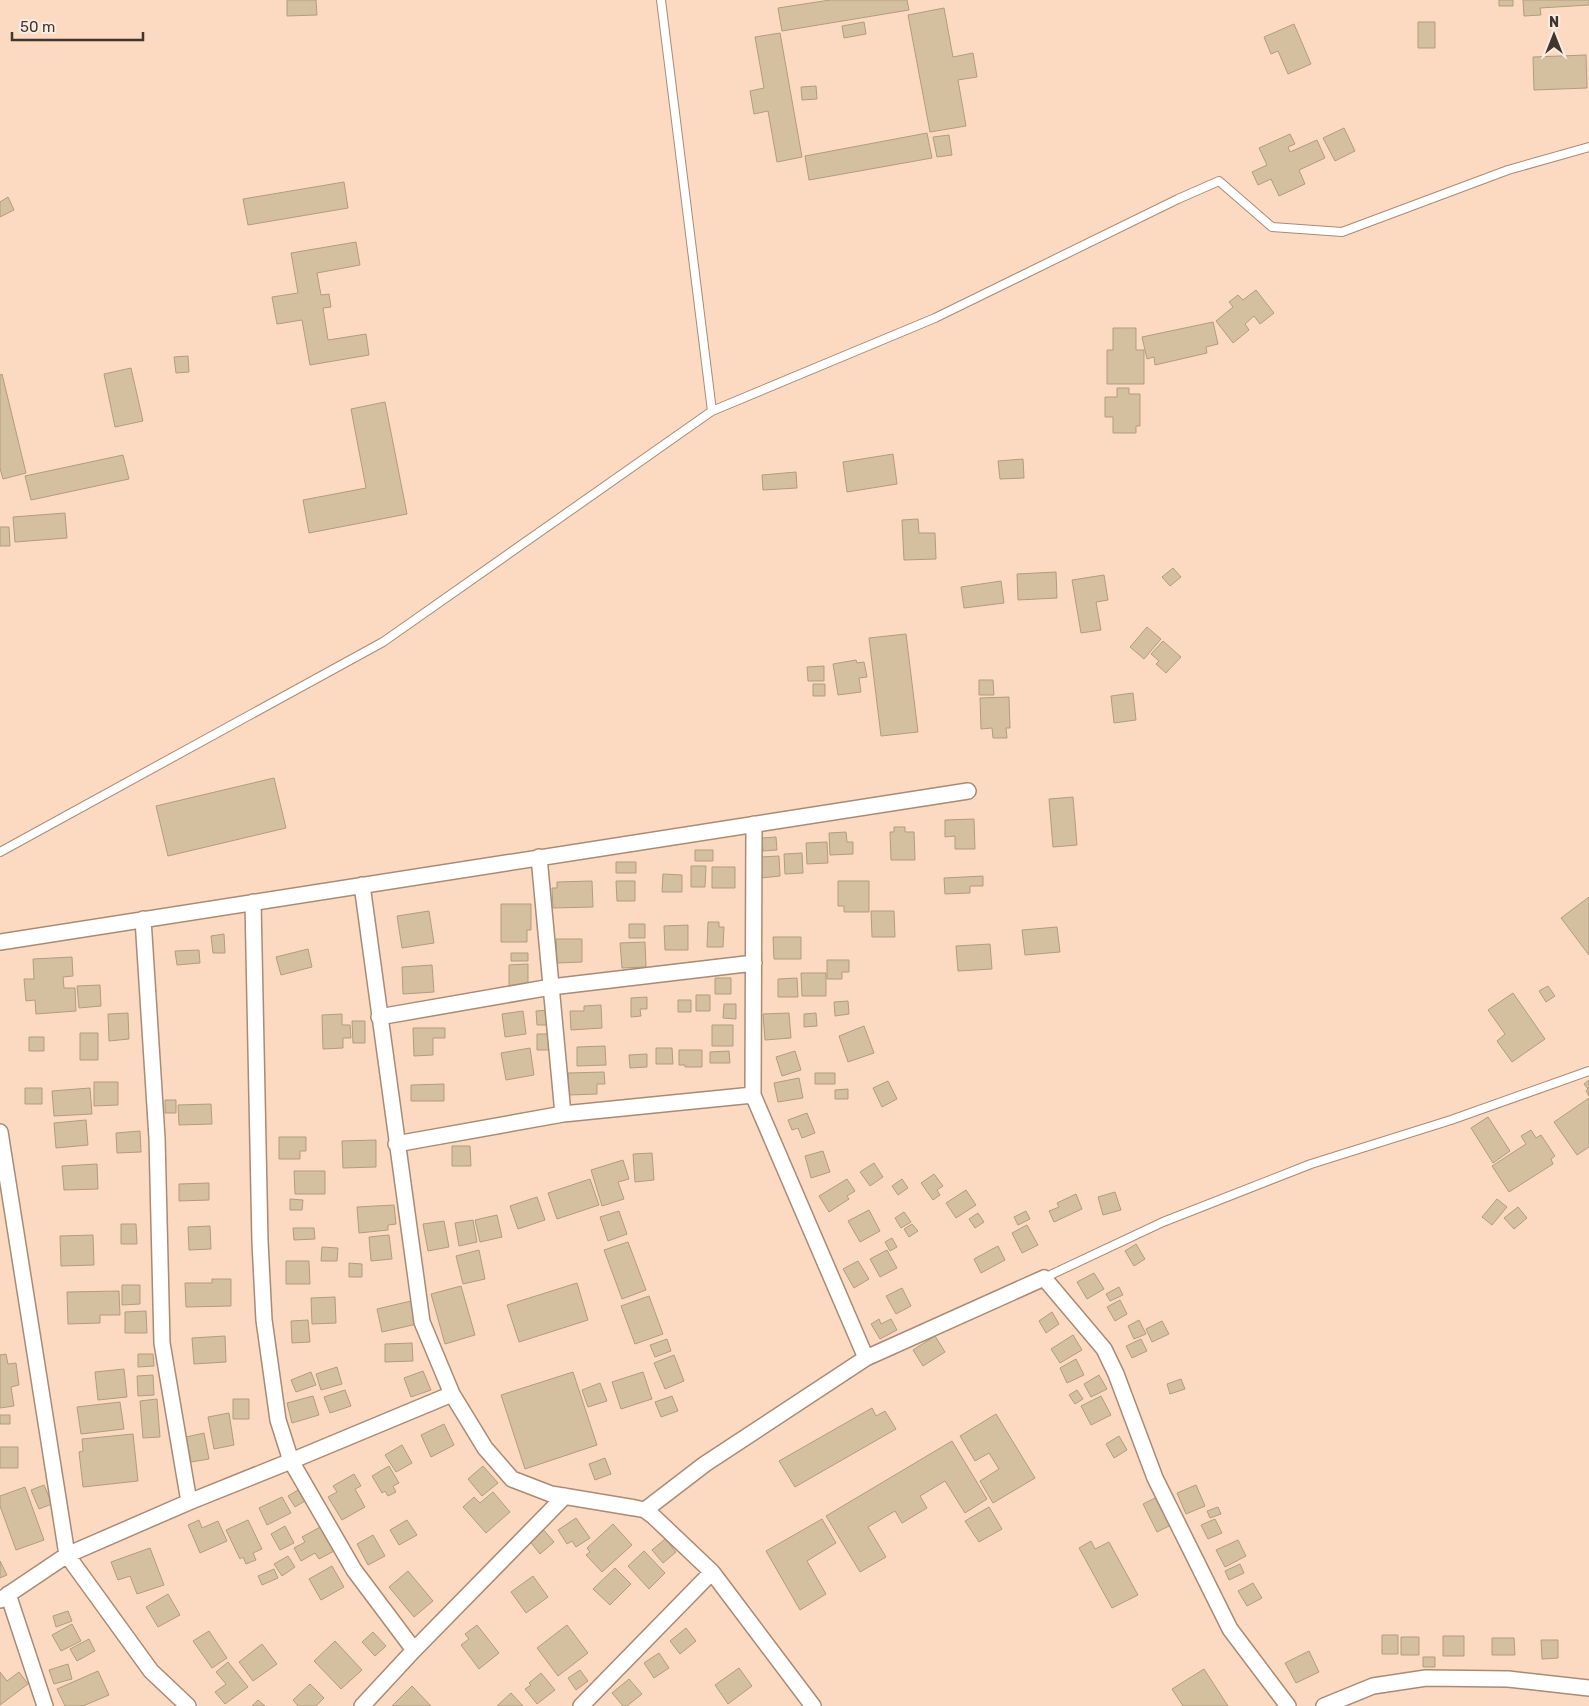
<svg xmlns="http://www.w3.org/2000/svg" width="1589" height="1706" viewBox="0 0 1589 1706" font-family="Rubik,sans-serif">
<rect width="100%" height="100%" fill="#fcdac2"/>
<!-- building -->
<path fill="#d4c09f" stroke="#b19d7e" d="M287,0H316L317,15L287,16Z
M830,0H907L909,10L782,31L778,8Z
M1499,0H1513V6H1499Z
M1523,0H1589V5L1540,8L1541,15L1524,16Z
M944,8L953,57L973,53L977,77L958,80L966,126L930,132L908,15Z
M864,22L866,34L844,38L842,26Z
M1418,22H1435V48H1418Z
M1294,24L1311,64L1288,74L1278,51L1271,54L1264,37Z
M780,33L802,157L777,162L768,111L754,114L750,91L764,88L755,37Z
M1586,55L1587,88L1534,90L1533,57Z
M816,86L817,99L802,100L801,87Z
M1344,128L1355,151L1335,161L1323,138Z
M927,133L932,158L809,180L805,156Z
M1290,134L1295,144L1288,147L1290,152L1317,140L1325,158L1299,170L1305,184L1279,196L1271,179L1258,185L1252,172L1267,165L1259,148Z
M949,135L952,155L937,157L933,137Z
M344,182L348,208L248,225L243,199Z
M8,197L14,210L0,217V202Z
M356,242L360,265L317,273L321,295L329,294L331,307L323,308L328,340L366,334L369,355L310,365L302,320L277,324L272,297L298,293L291,253Z
M1256,290L1274,313L1260,324L1254,316L1245,324L1249,330L1233,343L1216,321L1233,307L1229,302L1238,295L1243,300Z
M1213,322L1218,344L1206,347L1207,353L1155,365L1154,357L1147,359L1142,337Z
M1113,328H1136V350H1144V384H1107V350H1113Z
M188,356L189,372L176,373L174,357Z
M131,368L143,421L115,427L104,374Z
M2,374L26,473L3,479L0,468V375Z
M1117,388H1129V394H1140V426H1136V433H1113V417H1105V397H1117Z
M385,402L407,514L309,533L303,500L366,488L351,409Z
M893,454L897,484L847,492L843,462Z
M123,455L129,479L31,500L25,476Z
M1023,459L1024,478L1000,479L998,461Z
M796,472L797,488L763,490L762,475Z
M65,513L67,538L15,542L13,517Z
M918,519L919,533H935L936,559L904,560L902,520Z
M0,527H9L10,546H0Z
M1173,568L1181,577L1170,586L1162,577Z
M1056,572L1057,598L1018,600L1017,574Z
M1104,575L1108,600L1096,602L1101,630L1081,633L1072,580Z
M1001,581L1004,603L964,608L961,587Z
M1147,627L1161,639L1144,659L1130,647Z
M906,634L918,732L881,736L869,638Z
M1163,641L1181,657L1166,673L1156,664L1159,661L1151,654Z
M856,660L857,663L864,662L867,677L859,678L861,692L838,695L833,664Z
M824,666V681H808L807,667Z
M979,680H993L994,695H979Z
M813,684H825V696H813Z
M1133,693L1136,720L1114,723L1111,696Z
M1009,697L1010,728H1006L1007,738H993L992,728L981,729L980,698Z
M274,778L286,828L168,856L156,806Z
M1073,797L1077,845L1053,847L1049,799Z
M974,819L975,849H955V836L945,837V820Z
M894,827H905V832H914L915,860H891L890,832H894Z
M846,832L847,842H853V854L830,855L829,833Z
M776,837L777,850L763,851L762,838Z
M827,842L828,863L807,864L806,843Z
M695,850H713V861H695Z
M802,853L803,873L785,874L784,854Z
M779,856L780,876L761,878L760,857Z
M616,862H636V873H616Z
M691,866H706L705,887H691Z
M712,867H735V888H712Z
M663,874L682,875V892H662Z
M983,876V886H970V893L945,894L944,878Z
M592,881L593,907L553,908L552,888H557V882Z
M616,881H635V901H617Z
M838,881H869V912H844V906H838Z
M1589,897V955L1561,918Z
M501,904H531V930H527V942H501Z
M429,911L434,943L402,948L397,916Z
M871,911H894L895,937H872Z
M708,922H719V927H724L723,947H707Z
M629,924H645V938H629Z
M688,925V950H665L664,926Z
M1057,927L1060,952L1025,955L1022,930Z
M224,934L225,953H213L211,936Z
M773,937H801V959H774Z
M556,939H582V962L557,963Z
M645,942L646,967L622,968L620,943Z
M990,944L992,969L958,971L956,946Z
M308,949L312,967L281,975L276,957Z
M199,950L200,963L177,965L175,951Z
M511,953H528V961H511Z
M72,957L73,976L63,977L64,988H75L76,1011L36,1014L35,1000L26,1001L24,979H34L33,959Z
M827,960H849V972H842V979H827Z
M528,964V987H509V965Z
M432,965L434,992L403,994L402,967Z
M801,973H826V996H802Z
M715,978H731V994H715Z
M797,978L798,997H778V979Z
M100,985L101,1006L79,1008L77,986Z
M1548,986L1555,996L1546,1002L1539,991Z
M1513,993L1545,1039L1512,1062L1497,1041L1505,1034L1488,1010Z
M696,995H710V1011H696Z
M647,997V1009H640L641,1016L631,1017V998Z
M678,1000H691V1012H678Z
M848,1001L849,1014L835,1016L834,1002Z
M724,1004H736V1019L723,1018Z
M601,1005L602,1028L571,1030L570,1011H584V1006Z
M549,1010V1025H537L536,1011Z
M523,1011L526,1034L505,1037L502,1014Z
M128,1013L129,1039L109,1041L108,1014Z
M789,1013L791,1038L765,1040L763,1014Z
M816,1013L817,1026L804,1027V1014Z
M342,1014V1025H350L351,1038H343V1048L323,1049L322,1015Z
M352,1021H365V1043H353Z
M712,1025H733V1046H712Z
M864,1026L874,1053L848,1062L839,1036Z
M413,1028H445V1038H433V1055L414,1056Z
M80,1033H98V1060H80Z
M537,1034H553V1050H537Z
M29,1037H44V1051H29Z
M605,1046L606,1065L577,1066V1047Z
M530,1048L534,1075L506,1080L501,1053Z
M656,1048H672L673,1064H656Z
M679,1050H702V1067H685V1065H679Z
M729,1051L730,1063H710V1052Z
M795,1051L801,1070L782,1076L776,1057Z
M647,1054V1067L630,1068L629,1055Z
M604,1072L605,1084H597V1094L569,1095L568,1073Z
M815,1073H835V1084H815Z
M799,1078L803,1098L778,1102L774,1083Z
M1589,1080V1096L1586,1091L1588,1089L1584,1084Z
M888,1081L897,1099L882,1107L873,1088Z
M94,1082H118V1105L94,1106Z
M444,1084V1101H411V1085Z
M25,1088H42V1104H25Z
M90,1088L92,1114L54,1116L52,1091Z
M848,1089V1099H835V1090Z
M1589,1098V1147L1577,1155L1554,1122Z
M165,1100H176V1113H165Z
M211,1104L212,1124L179,1125L178,1105Z
M807,1113L815,1133L802,1138L798,1128L792,1130L788,1120Z
M1488,1117L1510,1151L1493,1163L1471,1128Z
M86,1120L88,1145L56,1148L54,1123Z
M1531,1130L1536,1138L1541,1135L1555,1156L1551,1159L1553,1164L1509,1192L1492,1166L1526,1144L1521,1136Z
M140,1131L141,1152L117,1153L116,1133Z
M279,1137H306V1151H300V1159H279Z
M376,1140V1167L343,1168L342,1141Z
M452,1146H470L471,1166H452Z
M823,1151L830,1172L811,1178L805,1156Z
M652,1153L654,1180L635,1182L633,1154Z
M623,1160L629,1179L618,1182L624,1199L602,1206L591,1170Z
M874,1163L883,1177L870,1186L860,1172Z
M97,1164L98,1189L64,1190L62,1166Z
M294,1171H325V1194H295Z
M934,1174L943,1186L937,1190L940,1195L933,1200L921,1183Z
M590,1179L599,1205L557,1219L548,1193Z
M847,1179L855,1191L847,1196L849,1199L829,1212L819,1196Z
M902,1179L908,1188L898,1195L892,1186Z
M209,1183V1200L179,1201V1184Z
M966,1190L976,1205L956,1218L946,1203Z
M1115,1192L1121,1210L1103,1215L1098,1197Z
M1076,1194L1082,1209L1054,1222L1049,1211L1059,1207L1057,1203Z
M537,1197L545,1220L518,1229L510,1206Z
M290,1199L303,1200L302,1210H290Z
M1497,1199L1507,1207L1492,1225L1482,1217Z
M394,1205L396,1224L388,1225V1230L359,1233L357,1207Z
M1518,1207L1527,1218L1514,1229L1504,1218Z
M869,1210L880,1231L860,1242L848,1221Z
M619,1211L627,1234L608,1241L600,1217Z
M1026,1211L1030,1219L1018,1225L1014,1217Z
M904,1212L911,1222L901,1228L895,1218Z
M978,1213L984,1222L975,1228L969,1219Z
M497,1215L502,1237L480,1242L475,1220Z
M473,1220L477,1242L459,1246L455,1223Z
M444,1221L449,1247L428,1251L423,1224Z
M121,1224H136L137,1244H121Z
M912,1224L918,1231L909,1237L904,1229Z
M1027,1225L1038,1245L1022,1253L1012,1233Z
M210,1226L211,1249L189,1250L188,1227Z
M293,1228H314L315,1239L294,1240Z
M93,1235L94,1265L61,1266L60,1236Z
M389,1235L392,1259L371,1261L369,1237Z
M892,1238L897,1247L890,1251L885,1242Z
M628,1242L646,1290L622,1299L604,1250Z
M1136,1244L1145,1259L1134,1266L1125,1251Z
M998,1246L1005,1260L981,1273L974,1259Z
M322,1247L338,1248L337,1261H321Z
M479,1250L485,1279L463,1284L456,1256Z
M887,1250L897,1268L880,1277L870,1259Z
M286,1261H309L310,1284H286Z
M858,1261L869,1279L854,1288L843,1269Z
M349,1263L362,1264V1277H349Z
M1094,1273L1104,1289L1087,1299L1077,1282Z
M212,1279H231V1306L186,1307L185,1283H212Z
M577,1283L588,1320L519,1342L507,1305Z
M122,1285H140V1304L122,1305Z
M461,1286L475,1335L445,1344L431,1294Z
M1119,1287L1123,1295L1110,1301L1106,1294Z
M902,1288L911,1306L896,1314L886,1296Z
M119,1291L120,1315H100V1323L68,1324L67,1292Z
M649,1296L663,1334L635,1344L621,1306Z
M335,1297L336,1323L312,1324L311,1298Z
M1120,1300L1127,1314L1115,1321L1107,1307Z
M411,1301L417,1324L382,1332L377,1309Z
M146,1311L147,1333H125V1312Z
M1052,1312L1059,1324L1046,1333L1039,1321Z
M879,1319L881,1324L891,1319L897,1330L880,1339L871,1324Z
M308,1320L310,1342L292,1343L291,1321Z
M1139,1320L1146,1334L1134,1339L1128,1326Z
M1162,1321L1169,1334L1152,1342L1146,1329Z
M1073,1335L1082,1350L1060,1363L1051,1349Z
M225,1336L226,1362L194,1364L192,1338Z
M935,1336L945,1352L923,1366L913,1350Z
M667,1339L671,1351L655,1357L650,1345Z
M1141,1339L1147,1351L1132,1358L1126,1346Z
M412,1343L413,1361L385,1362V1344Z
M6,1354L8,1364L16,1363L19,1385L11,1387L14,1406L0,1408V1355Z
M138,1354H153L154,1366L138,1367Z
M674,1355L684,1381L665,1389L654,1363Z
M1076,1359L1084,1375L1067,1383L1060,1368Z
M337,1367L342,1384L321,1390L316,1374Z
M124,1369L127,1397L98,1400L95,1372Z
M423,1371L431,1390L411,1397L404,1378Z
M311,1372L316,1385L296,1392L291,1380Z
M573,1372L597,1445L525,1469L501,1395Z
M643,1372L652,1399L621,1409L612,1382Z
M153,1375L154,1395L138,1396L137,1376Z
M1099,1375L1107,1389L1091,1397L1084,1384Z
M1181,1379L1185,1389L1170,1394L1167,1384Z
M600,1383L607,1401L588,1407L582,1390Z
M345,1390L351,1406L330,1413L324,1397Z
M1077,1390L1083,1399L1075,1404L1069,1395Z
M313,1396L319,1415L292,1423L287,1403Z
M672,1396L678,1411L661,1417L655,1402Z
M1101,1396L1111,1415L1091,1425L1081,1406Z
M157,1399L160,1437L143,1438L140,1401Z
M233,1399H249V1419H233Z
M120,1402L124,1429L81,1434L77,1407Z
M872,1408L876,1416L885,1411L896,1429L795,1487L779,1461Z
M229,1413L234,1445L214,1449L208,1417Z
M996,1414L1035,1478L993,1503L980,1481L999,1469L989,1453L975,1461L960,1436Z
M0,1415H10V1424H0Z
M444,1424L454,1445L431,1457L421,1435Z
M204,1433L209,1459L191,1462L186,1437Z
M133,1434L138,1481L83,1487L79,1452L83,1451L82,1439Z
M1119,1436L1127,1450L1114,1458L1106,1444Z
M952,1441L987,1499L965,1513L945,1481L920,1496L927,1508L902,1523L895,1511L868,1527L886,1557L860,1572L826,1516Z
M402,1445L412,1463L396,1472L385,1455Z
M0,1447H18V1468H0Z
M605,1458L611,1474L595,1480L589,1464Z
M389,1466L399,1483L393,1486L396,1492L388,1496L385,1491L382,1493L372,1476Z
M483,1466L498,1483L482,1496L468,1479Z
M354,1474L361,1486L355,1489L365,1507L342,1520L328,1497L337,1492L333,1486Z
M44,1485L52,1504L39,1509L31,1490Z
M1196,1485L1205,1506L1186,1514L1177,1493Z
M25,1487L44,1540L16,1550L0,1506V1496Z
M298,1490L305,1501L295,1507L288,1496Z
M493,1492L510,1512L486,1533L463,1507L474,1497L480,1503Z
M282,1497L291,1513L267,1525L259,1508Z
M1157,1497L1171,1525L1157,1532L1143,1504Z
M989,1507L1002,1529L979,1542L965,1521Z
M1218,1507L1221,1514L1210,1518L1207,1511Z
M576,1518L590,1538L576,1547L572,1541L567,1544L558,1530Z
M822,1519L836,1543L807,1561L826,1594L800,1610L766,1551Z
M1215,1519L1222,1533L1208,1539L1201,1525Z
M199,1520L202,1528L218,1521L227,1541L200,1553L188,1525Z
M248,1520L262,1549L253,1553L256,1560L246,1564L243,1557L240,1559L226,1530Z
M407,1520L417,1535L399,1545L390,1530Z
M613,1524L632,1545L602,1572L586,1555L590,1552L587,1548Z
M285,1526L294,1543L280,1550L271,1534Z
M322,1526L336,1550L319,1559L315,1553L301,1561L294,1548L305,1542L302,1537Z
M541,1527L554,1542L540,1554L528,1539Z
M373,1535L385,1556L368,1565L357,1544Z
M665,1539L676,1552L663,1563L652,1550Z
M1238,1540L1246,1556L1225,1567L1216,1550Z
M1091,1541L1095,1549L1109,1542L1138,1595L1112,1608L1079,1548Z
M150,1548L164,1585L137,1594L130,1576L118,1580L111,1562Z
M644,1551L665,1573L649,1589L628,1566Z
M288,1556L295,1567L282,1576L274,1564Z
M0,1561L7,1575L0,1578Z
M1240,1564L1244,1573L1229,1580L1225,1571Z
M332,1566L344,1587L321,1600L309,1579Z
M615,1568L631,1584L610,1605L593,1589Z
M274,1569L278,1578L262,1585L258,1576Z
M408,1571L433,1601L414,1617L389,1587Z
M533,1576L548,1597L526,1613L511,1592Z
M1253,1583L1262,1598L1247,1606L1238,1591Z
M168,1594L180,1615L158,1627L146,1607Z
M68,1611L72,1621L56,1627L53,1616Z
M72,1624L81,1641L61,1651L52,1635Z
M477,1625L499,1653L479,1669L461,1645L469,1639L465,1634Z
M567,1625L588,1653L558,1676L537,1648Z
M686,1628L696,1641L680,1654L670,1641Z
M209,1631L227,1658L212,1668L193,1641Z
M373,1632L386,1646L375,1656L362,1642Z
M1382,1635H1398V1654H1382Z
M1443,1636H1464V1656H1443Z
M1401,1637H1419V1655H1401Z
M1492,1638H1514L1515,1655H1492Z
M89,1639L95,1651L77,1661L70,1649Z
M1541,1640H1558V1658L1542,1659Z
M335,1641L362,1670L341,1689L314,1661Z
M262,1644L277,1664L253,1681L239,1662Z
M1309,1651L1319,1672L1296,1683L1285,1663Z
M659,1653L669,1668L654,1678L644,1663Z
M1423,1657H1435V1667H1423Z
M228,1662L248,1687L225,1704L215,1692L226,1684L216,1672Z
M68,1664L72,1679L54,1684L49,1670Z
M739,1668L752,1686L728,1704L715,1685Z
M1204,1669L1228,1706H1183L1172,1689Z
M580,1670L588,1681L576,1690L568,1678Z
M98,1671L109,1695L83,1706H65L57,1689Z
M0,1672L7,1681L19,1672L28,1684L0,1705Z
M541,1673L555,1690L537,1704L525,1689L531,1685L529,1683Z
M629,1679L642,1694L627,1706H623L612,1693Z
M310,1684L324,1698L316,1706H298L293,1700Z
M412,1686L431,1706H392Z
M511,1693L523,1706H497Z
M258,1700L265,1706H252Z"/>
<g fill="none" stroke-linecap="round" stroke-linejoin="round">
<defs>
<path id="service" d="M661,0L712,411
M0,852L383,642L712,411L935,318L1178,199L1219,181L1272,227L1342,232L1508,170L1589,147
M1044,1278L1163,1222L1311,1164L1451,1120L1589,1071"/>
<path id="minor" d="M754,824L753,1095L866,1358
M539,857L563,1114
M362,885L422,1322L452,1394L485,1448L512,1479L551,1494L635,1508L645,1510L653,1516L712,1572L813,1706
M253,902L260,1242L264,1320L278,1420L291,1461L354,1570L414,1650
M143,919L157,1138L162,1343L189,1502
M0,942L968,791
M379,1017L551,987L754,963
M0,1132L67,1555L151,1671L188,1706
M396,1144L563,1114L753,1095
M645,1510L705,1464L866,1358L1044,1278L1104,1349L1116,1374L1155,1478L1230,1629L1288,1706
M8,1594L45,1706
M0,1600L67,1555L189,1502L291,1461L452,1394
M362,1706L414,1650L565,1496
M581,1706L712,1572
M1324,1706L1373,1686L1426,1678L1508,1679L1589,1688"/>
</defs>
<!-- service casing -->
<use href="#service" stroke="#aa8a74" stroke-width="10"/>
<!-- minor casing -->
<use href="#minor" stroke="#aa8a74" stroke-width="18"/>
<!-- service -->
<use href="#service" stroke="#fff" stroke-width="8"/>
<!-- minor -->
<use href="#minor" stroke="#fff" stroke-width="15"/>
</g>
<!-- north arrow -->
<g transform="translate(1554 35)" stroke="#faece2" stroke-width="4" paint-order="stroke">
<path d="M0-4L9 19L0 12L-9 19Z" fill="#42352c"/>
<text y="-8" font-size="14" font-weight="bold" text-anchor="middle" fill="#42352c">N</text>
</g>
<!-- scale -->
<path d="M12 32v8h131v-8" fill="none" stroke="#42352c" stroke-width="2.5"/>
<text x="20" y="32" font-size="15" fill="#42352c" stroke="#faece2" stroke-width="4" paint-order="stroke">50 m</text>
</svg>
